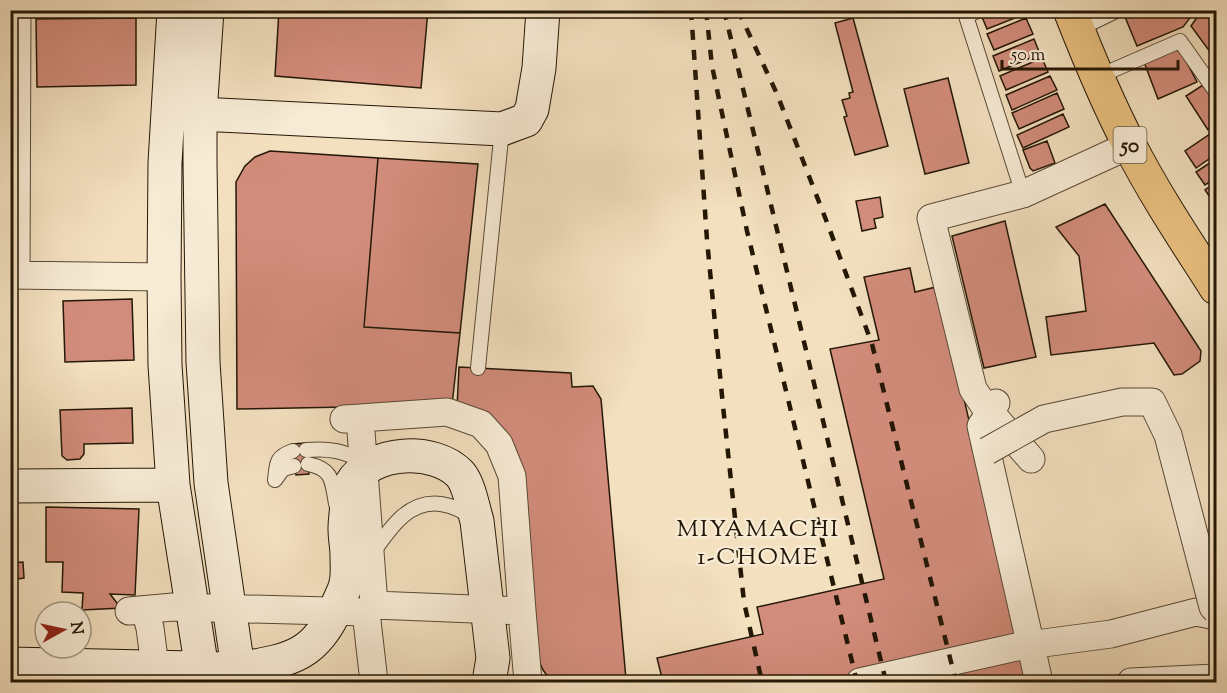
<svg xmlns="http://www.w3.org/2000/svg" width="1227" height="693" viewBox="0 0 1227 693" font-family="'Sorts Mill Goudy',serif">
<rect width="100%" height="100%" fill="#f3e0bf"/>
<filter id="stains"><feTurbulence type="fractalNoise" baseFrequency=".00333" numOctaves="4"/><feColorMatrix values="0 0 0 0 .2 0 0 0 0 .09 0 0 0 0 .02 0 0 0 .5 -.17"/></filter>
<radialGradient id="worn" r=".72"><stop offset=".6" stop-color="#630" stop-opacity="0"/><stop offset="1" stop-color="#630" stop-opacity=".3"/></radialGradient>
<!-- building -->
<path fill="#d28c7b" stroke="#241705" stroke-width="1.5" d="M279,10H428L421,88L275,76Z
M999,10H1024L1025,14L987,29L982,17Z
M1127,10H1168L1170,16L1175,10H1196L1183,27L1137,46L1123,12Z
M1202,10H1214L1216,12V60L1191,26Z
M136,18V85L37,87L36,19Z
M853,18L888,146L855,155L844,117L847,116L842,100L850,98L849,93L853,92L835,23Z
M1026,18L1033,34L994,50L987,34Z
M1034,39L1040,54L999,71L993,56Z
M1174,50L1181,51L1197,82L1158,99L1144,62Z
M1042,58L1048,72L1006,90L1000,76Z
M1050,76L1057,90L1012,110L1006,95Z
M948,78L969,163L925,174L904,89Z
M1203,85L1216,105V124L1208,130L1186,96Z
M1057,93L1064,109L1019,129L1012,113Z
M1063,114L1069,127L1023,148L1017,135Z
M1216,130V154L1196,168L1185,151Z
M1047,141L1055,163L1033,171L1030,168L1023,150Z
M270,151L378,158L364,327L460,333L452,405L237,409L236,182L245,166L255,157Z
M378,158L478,164L460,333L364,327Z
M1216,159V178L1205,185L1196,172Z
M1216,182V202L1214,203L1205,190Z
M880,197L883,217L874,219L876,228L862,231L856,201Z
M1105,204L1201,351L1200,361L1182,374L1174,375L1154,343L1051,355L1046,317L1086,311L1079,256L1056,227Z
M1005,221L1036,357L984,368L952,236Z
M910,268L915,292L936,287L959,377L1029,682H663L657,658L763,634L757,607L884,579L830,349L879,340L864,277Z
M132,299L134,360L65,362L63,301Z
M459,367L571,373L572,387L593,386L601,399L626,679L599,682H552L543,670L535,652L520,476L457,408Z
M132,408L133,443L84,444V454L80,459L67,460L62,456L60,410Z
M305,443L309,474L296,475L292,444Z
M46,507L139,509L135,595L110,594L121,608L82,610L83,593L62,592L63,562H46Z
M23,562L24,578L10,580V563Z"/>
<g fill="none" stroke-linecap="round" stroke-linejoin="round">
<defs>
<path id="lane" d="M980,10L966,16L1023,194
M1077,30L1118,10
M1097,77L1180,41L1216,92
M478,368L502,129
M306,450C331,448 343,451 365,462
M308,464C333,469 332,481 336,504
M275,480C277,464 275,457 293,451
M275,480L283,469L294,466
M372,554C389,530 408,499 441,504C453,506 463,510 472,518"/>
<path id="street" d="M10,275L164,277
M16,275L17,10
M996,403L981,426L1039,682
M360,418L447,412L481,424L499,444L512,476L522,611L374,605
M1031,459L983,404L973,389L931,218L1023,194L1130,145
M145,610L150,628L157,682
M129,611L173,607L366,612L374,605L360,418L344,419
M522,611L528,682
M366,612L374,682
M860,682L1021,646L1111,634L1196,612L1216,616
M1131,682L1216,678"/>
<path id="secondary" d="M174,10L165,163L164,277L165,365L173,485L204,682
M207,10L200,114V162L203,362L211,483L240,682
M178,113L502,129L526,120L532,109L539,68L543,10
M10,486L173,485
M10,664L238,669C290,660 316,657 338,604C340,598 345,590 346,583C348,575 347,564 347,556C347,547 345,538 345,529C345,518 347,507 348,497C349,493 349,487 351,484C370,450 435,447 460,474C469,484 473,508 477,521L493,658L489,682"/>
<path id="primary" d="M1070,10C1088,56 1107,102 1130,146C1155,195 1186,241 1216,288"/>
</defs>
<!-- lane casing -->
<use href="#lane" stroke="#584934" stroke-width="16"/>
<!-- street casing -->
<use href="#street" stroke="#584934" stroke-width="29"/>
<!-- secondary casing -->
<use href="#secondary" stroke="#241705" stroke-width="35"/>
<!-- primary casing -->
<use href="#primary" stroke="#241705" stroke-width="35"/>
<!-- lane -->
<use href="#lane" stroke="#f7ebd5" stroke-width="14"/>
<!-- street -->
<use href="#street" stroke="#f7ebd5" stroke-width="27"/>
<!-- secondary -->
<use href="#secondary" stroke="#f7ebd5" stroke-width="33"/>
<!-- primary -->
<use href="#primary" stroke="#eac080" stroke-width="33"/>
<!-- rail -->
<path stroke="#241705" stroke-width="4.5" stroke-dasharray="10 10" stroke-linecap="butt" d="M691,10L707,240L723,406L744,602L762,682
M706,10L712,66L747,231L857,682
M724,10L886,682
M738,10L777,94L828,225L872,344L956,682"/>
<defs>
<path id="street-bridge" d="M987,451L1044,419L1122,402H1152L1168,435L1213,607L1216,610"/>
</defs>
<!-- street-bridge casing -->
<use href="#street-bridge" stroke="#584934" stroke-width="29" stroke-linecap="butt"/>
<!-- street-bridge -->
<use href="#street-bridge" stroke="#f7ebd5" stroke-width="27"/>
</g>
<g text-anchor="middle" stroke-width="4.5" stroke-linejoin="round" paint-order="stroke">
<!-- shield labels -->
<rect fill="#f7ebd5" stroke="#635743" stroke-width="1.5" x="1113.5" y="127" width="33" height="36" rx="4.5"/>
<g font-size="21" font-weight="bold" fill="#241705">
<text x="1130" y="152">50</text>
</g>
<!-- neighbourhood labels -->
<g font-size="24" letter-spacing="1.5" fill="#241705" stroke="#f7ebd5">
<text x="758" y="536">MIYAMACHI<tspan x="758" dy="28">1-CHOME</tspan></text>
</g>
</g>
<!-- margin -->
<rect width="1227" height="693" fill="none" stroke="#f3e0bf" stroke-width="36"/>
<rect x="12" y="12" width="1203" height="669" fill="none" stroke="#241705" stroke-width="3"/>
<rect x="18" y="18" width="1191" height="657" fill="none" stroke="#241705" stroke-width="1.5"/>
<!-- north arrow -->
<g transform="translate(63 630) rotate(82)"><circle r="28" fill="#f7ebd5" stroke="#a39682" stroke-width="1.5"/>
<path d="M0-4.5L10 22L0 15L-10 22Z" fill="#8f2418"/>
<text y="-9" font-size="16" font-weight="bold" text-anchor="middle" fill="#241705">N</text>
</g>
<!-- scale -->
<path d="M1002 60v9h176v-9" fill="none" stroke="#241705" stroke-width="3"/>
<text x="1011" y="60" font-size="18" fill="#241705" stroke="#f7ebd5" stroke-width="4.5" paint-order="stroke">50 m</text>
<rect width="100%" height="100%" filter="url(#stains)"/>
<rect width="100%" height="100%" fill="url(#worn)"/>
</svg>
